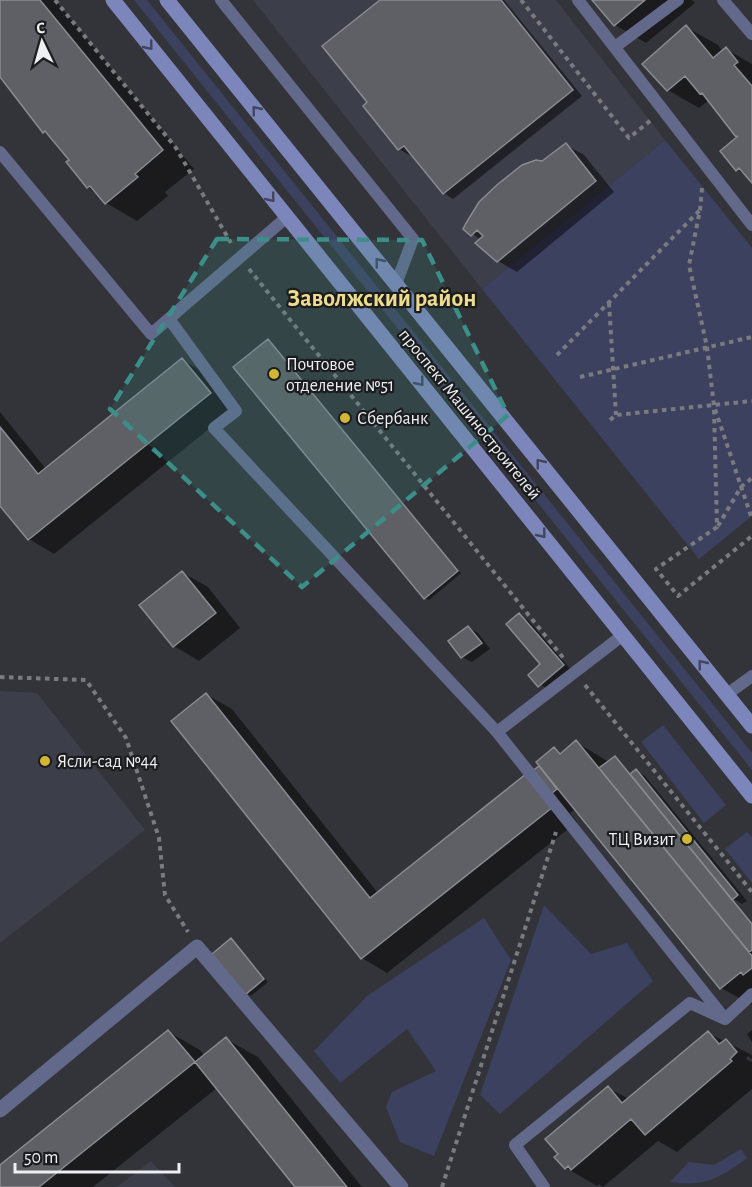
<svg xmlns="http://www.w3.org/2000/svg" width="752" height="1187" viewBox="0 0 752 1187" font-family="'Alegreya Sans',sans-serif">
<rect width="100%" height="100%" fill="#333439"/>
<!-- built -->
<path fill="#3c3e49" d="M253,0H556L665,140L482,289Z
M0,691L37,693L145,830L0,943Z
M151,1161L175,1187H117Z"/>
<!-- green -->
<path fill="#3c4160" d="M134,0H147L752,753V770Z
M665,140L752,248V516L699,559L482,289Z
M663,725L726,805L704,823L641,742Z
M747,832L752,837V883L725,849Z
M544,905L591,954L627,943L653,981L500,1114L480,1095Z
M484,918L511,960L434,1156L400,1142L386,1107L392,1092L436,1071L407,1029L340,1083L314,1051L367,996Z
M741,1149L747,1158C720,1178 705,1187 670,1182L689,1162L714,1165Z"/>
<!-- shadow -->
<path fill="#0007" d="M0,0H55L194,169L165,192L168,196L137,221L106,203L88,187L71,160L51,136L44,132L0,76Z
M382,0H504L582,96L453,199L444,193L411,153L409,155L399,149L365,106L369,102Z
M594,0H692L695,3L646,43L615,25Z
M686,27L718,45L723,52L726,49L752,64V181L737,169L739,137L709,100L699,108L668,90Z
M566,145L584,155L614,192L517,272L498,261L481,240L465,228Z
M268,341L461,573L429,600L425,598Z
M182,360L207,374L235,408L54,554L29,539L0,503V412L46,469Z
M183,573L208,587L240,628L199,661L174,646L141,605Z
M519,615L528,620L572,671L549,691L530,675L542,664Z
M468,627L478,633L490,649L472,662L462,657L450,641Z
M207,695L232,709L378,893L541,766L554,749L563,754L576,742L609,762L615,758L631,775L636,771L645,776L747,901L742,904L732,898L752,923V1005L721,988L576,809L570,813L577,822L387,973L362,958Z
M231,940L268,982L251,996L246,993Z
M752,1030V1042L747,1034Z
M169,1032L200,1050L205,1056L226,1039L258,1057L362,1187H297L217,1088L93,1187H0V1167Z
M708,1033L752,1055V1059L748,1056L746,1059L752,1062V1089L677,1152L658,1141L603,1187L599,1184L597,1186L566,1168L608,1088L629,1099Z"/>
<!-- building -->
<path fill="#5e6065" stroke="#898b91" stroke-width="1.5" d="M0,0H40L163,150L135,174L138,177L105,204L90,186L87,188L66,162L69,160L45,131L43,133L0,77Z
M380,0H501L573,90L443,194L404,146L398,150L363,106L367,102L322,46Z
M592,0H645L614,26Z
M686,25L713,58L726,47L738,62L734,65L752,86V183L739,168L736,171L720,151L738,136L736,137L702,93L700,94L685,76L667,91L642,64Z
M566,143L596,181L497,262L475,243L483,236L477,230L471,236L463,229L466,223L479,202L498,184L522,165L536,160L542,161Z
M268,339L458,571L424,599L233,367Z
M182,358L211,393L28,540L0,506V427L38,474Z
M182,571L216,613L173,647L139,605Z
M519,613L564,665L538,687L528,675L540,664L506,624Z
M468,626L482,643L461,658L448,641Z
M206,693L370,898L526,774L553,807L361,959L171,721Z
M576,740L752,956V968L743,975L741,972L720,989L536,762L554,747L560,754Z
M615,756L752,924V950L749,952L599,768Z
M539,766L557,789L546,798L527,775Z
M636,769L738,895L732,900L630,774Z
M231,938L264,979L245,995L212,954Z
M168,1030L195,1062L39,1187H0V1165Z
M708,1031L719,1044L726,1039L737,1052L730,1059L732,1061L645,1135L631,1119L571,1170L568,1166L565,1169L554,1157L558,1154L545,1139L608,1086L622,1103Z
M226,1037L347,1187H295L195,1062Z"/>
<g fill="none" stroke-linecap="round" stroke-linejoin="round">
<!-- path -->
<path stroke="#7a7b7f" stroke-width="4" stroke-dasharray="4.5 4.5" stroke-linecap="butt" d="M55,0L176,148L231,243
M521,0L629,138L651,120
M702,188L700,210L689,265L707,347L714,406L752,519
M249,269L565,660
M609,303L616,415
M557,355L700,210
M580,377L752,337
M714,410L717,527L656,569L678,596L752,536
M610,420L616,415L752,401
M718,526L741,487L752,478
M0,677L86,680L126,738L159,838L165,895L188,932
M585,685L752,892
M442,1187L556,832"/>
<!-- lane -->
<path stroke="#63698b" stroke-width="12" d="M221,0L413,239L396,284
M578,0L752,225
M723,0L752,34
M615,47L678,0
M0,152L151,334L287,217
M170,320L236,411L214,428L497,732L623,635
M726,695L752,676
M497,732L725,1019
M544,1187L515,1145L690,1003L725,1019L752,994"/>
<!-- street -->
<path stroke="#63698b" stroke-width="15" d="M0,1110L197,947L401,1187"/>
<!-- secondary -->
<path stroke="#7d86bb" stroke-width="15" d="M113,0L752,796
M167,0L752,726"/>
</g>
<!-- one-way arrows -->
<defs><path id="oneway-chevron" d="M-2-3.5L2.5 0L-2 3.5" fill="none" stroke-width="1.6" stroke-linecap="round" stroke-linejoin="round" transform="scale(1.5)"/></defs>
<g stroke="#42465d">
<use href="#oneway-chevron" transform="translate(149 46) rotate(51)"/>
<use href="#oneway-chevron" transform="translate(256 110) rotate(-129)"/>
<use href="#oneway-chevron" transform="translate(271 198) rotate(51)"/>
<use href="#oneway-chevron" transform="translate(379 262) rotate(-129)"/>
<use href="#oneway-chevron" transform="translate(420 382) rotate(51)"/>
<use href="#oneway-chevron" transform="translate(540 463) rotate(-129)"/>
<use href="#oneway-chevron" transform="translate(542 534) rotate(51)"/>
<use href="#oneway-chevron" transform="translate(702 664) rotate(-129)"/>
</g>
<!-- marked area -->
<path fill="#3c8e89" fill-opacity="0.2" stroke="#3c8e89" stroke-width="4.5" stroke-dasharray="12 8" stroke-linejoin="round" d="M217,239L422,240L508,415L302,587L110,409Z"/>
<!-- markers -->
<g fill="#d2b736" stroke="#1b1c1e" stroke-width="2">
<circle cx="274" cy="374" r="6"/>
<circle cx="345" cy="418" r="6"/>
<circle cx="45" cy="761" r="6"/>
<circle cx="687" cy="839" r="6"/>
</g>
<g text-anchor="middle" stroke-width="4.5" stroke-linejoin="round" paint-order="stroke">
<!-- poi labels -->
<g font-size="18" fill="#efeff3" stroke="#1b1c1e" text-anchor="start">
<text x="286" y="370">Почтовое<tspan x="286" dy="21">отделение №51</tspan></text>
<text x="357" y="424">Сбербанк</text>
<text x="57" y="767">Ясли-сад №44</text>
<text x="675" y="845" text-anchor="end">ТЦ Визит</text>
</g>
<!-- street labels -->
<g font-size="18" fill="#efeff3" stroke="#1b1c1e">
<text transform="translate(470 414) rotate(51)" y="6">проспект Машиностроителей</text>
</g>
<!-- district labels -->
<g font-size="24" font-weight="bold" fill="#eedc8e" stroke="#1b1c1e">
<text x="382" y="306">Заволжский район</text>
</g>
</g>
<!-- north arrow -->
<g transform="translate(42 42) rotate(355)" stroke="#1b1c1e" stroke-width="4.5" paint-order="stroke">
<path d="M0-4.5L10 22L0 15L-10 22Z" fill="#efeff3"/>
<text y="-9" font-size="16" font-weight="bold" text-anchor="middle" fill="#efeff3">С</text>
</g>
<!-- scale -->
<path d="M15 1163v9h164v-9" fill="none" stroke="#efeff3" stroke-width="3"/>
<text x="24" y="1163" font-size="18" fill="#efeff3" stroke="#1b1c1e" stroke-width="4.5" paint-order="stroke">50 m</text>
</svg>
